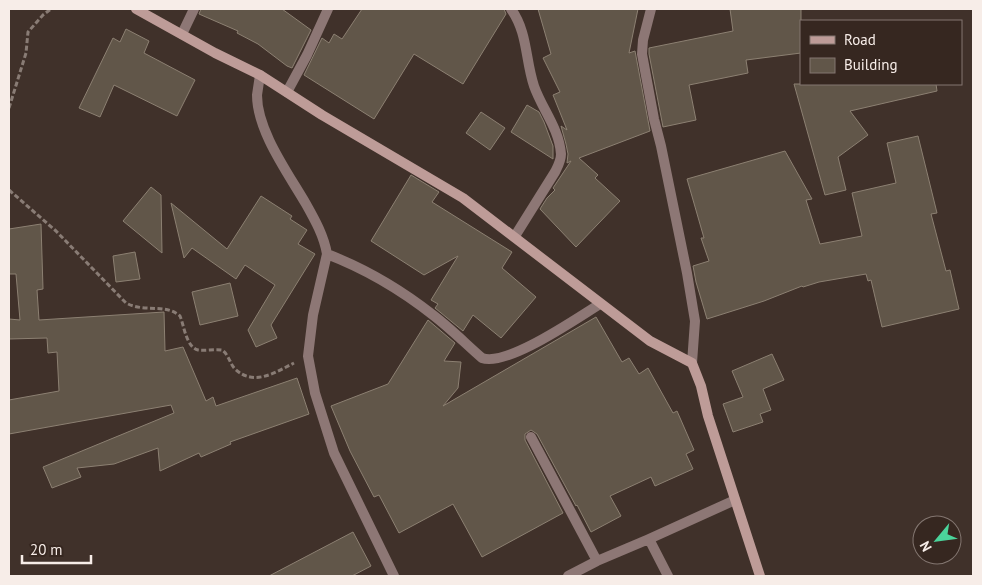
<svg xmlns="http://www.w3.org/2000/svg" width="982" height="585" viewBox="0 0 982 585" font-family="'PT Sans',sans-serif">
<rect width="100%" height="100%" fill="#40312a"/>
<!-- building -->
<path fill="#615649" stroke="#8c8072" d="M201,9H282L311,30L292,68L287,66L258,44L237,33L238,31L199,14Z
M362,9H504L506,14L463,84L414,54L374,119L304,75L322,38L329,43L334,34L342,39Z
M538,9H638L629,53L635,51L650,131L579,158L598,175L595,178L620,201L576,247L540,209L547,198L555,190L553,188L571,161L567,163L568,154L566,144L561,126L567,130L553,95L560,92L543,58L551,54Z
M730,9H801V53L746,60L748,73L689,85L696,120L663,127L649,54V48L733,31Z
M126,29L149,41L144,53L195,80L177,116L114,85L100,117L79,108L113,38L120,42Z
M794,84H936L937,91L850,111L868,135L838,157L846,190L825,195Z
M527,105L539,112L544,122L553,146V159L511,132Z
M481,112L505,128L490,150L466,133Z
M918,136L937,213L931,214L946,271L950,270L959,309L882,327L871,280L868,281L866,274L819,282L803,287L802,286L764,301L707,319L696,282L693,266L709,261L701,238H704L687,179L785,151L812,199L806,200L820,244L862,236L852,193L896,183L887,143Z
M411,175L439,192L432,202L512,252L502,268L536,297L501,338L473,315L463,331L435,308L438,304L431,300L458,256L424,275L371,241Z
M151,187L161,195L162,253L123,221Z
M261,196L292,216L290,219L307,230L298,244L315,254L271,325L277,338L256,347L248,330L275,285L245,265L236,279L192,248L184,258L171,203L227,249Z
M41,224L43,289L37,290L39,320L164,312L165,351L183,347L206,401L213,397L216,406L297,378L309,414L230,442L231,444L201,457L199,453L160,471L158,448L114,464L77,468L81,477L52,488L43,467L174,413L171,405L9,434V400L59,391L57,352L48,353L47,338L9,339V319L20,320L16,274H9V229Z
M135,252L140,279L116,282L113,256Z
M230,283L238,316L200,325L192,292Z
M596,317L622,362L629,358L639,374L648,368L673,413L677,411L694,450L686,454L693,469L655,486L651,477L610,496L621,516L591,532L577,505L576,506L537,434L531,430L525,434V440L563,513L482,557L453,504L399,533L379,495L374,497L350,451L331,406L388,384L428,320L455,343L444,361L461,362L458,388L443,406Z
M772,354L784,380L763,389L771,410L760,414L763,422L733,432L723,404L743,397L732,371Z
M353,532L371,566L352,576H269Z"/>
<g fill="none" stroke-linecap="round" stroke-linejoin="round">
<!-- path -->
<path stroke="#897c75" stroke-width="3" stroke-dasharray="5 2.5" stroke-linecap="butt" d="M9,108L26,53L28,32L43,15L51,9
M9,190L56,231L126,303C145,313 165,303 180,316C184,325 186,347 198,350C205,351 214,349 222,350C229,355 230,364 235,369C254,387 276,372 294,363"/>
<!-- street -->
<path stroke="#8d7775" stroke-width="10" d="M511,9C528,33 525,59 534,86C542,109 559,128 561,154C561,161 558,166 555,172L515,236
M651,9L643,40L642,54L654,119L661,146L687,273L695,321L692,363
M182,34L194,9
M260,75C259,82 258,88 257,95C257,131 288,173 306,204C315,220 324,236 327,254L313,315L308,356L315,393L334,453L394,576
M287,92L307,55L328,9
M327,254C366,269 400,289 433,315C450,328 466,344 482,358C507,367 577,318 600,304
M531,437L597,561
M649,539L668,576
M568,576L597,561L649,539L735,500"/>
<!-- secondary -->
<path stroke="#be9c98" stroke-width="10" d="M136,9L215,53L260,75L322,115L463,198L650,341L692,363L701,386L708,416L760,576"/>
</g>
<!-- border -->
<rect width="982" height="585" fill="none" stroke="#f7ede8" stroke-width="20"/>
<!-- legend -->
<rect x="800" y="20" width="162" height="65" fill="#362720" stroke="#837670"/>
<rect x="810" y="36" width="25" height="8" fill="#be9c98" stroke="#837670"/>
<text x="844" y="45" font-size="15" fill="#f7ede8">Road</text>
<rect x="810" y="58" width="25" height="15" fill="#615649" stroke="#837670"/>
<text x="844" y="70" font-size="15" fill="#f7ede8">Building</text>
<!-- north arrow -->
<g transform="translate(937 540) rotate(241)"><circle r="24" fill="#362720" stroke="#837670"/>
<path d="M0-4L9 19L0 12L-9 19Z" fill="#4bd49b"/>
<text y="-8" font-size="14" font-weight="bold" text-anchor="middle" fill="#f7ede8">N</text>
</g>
<!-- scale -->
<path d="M22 555v8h69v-8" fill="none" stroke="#f7ede8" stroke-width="2.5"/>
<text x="30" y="555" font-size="15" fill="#f7ede8" stroke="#362720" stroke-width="4" paint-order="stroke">20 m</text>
</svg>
